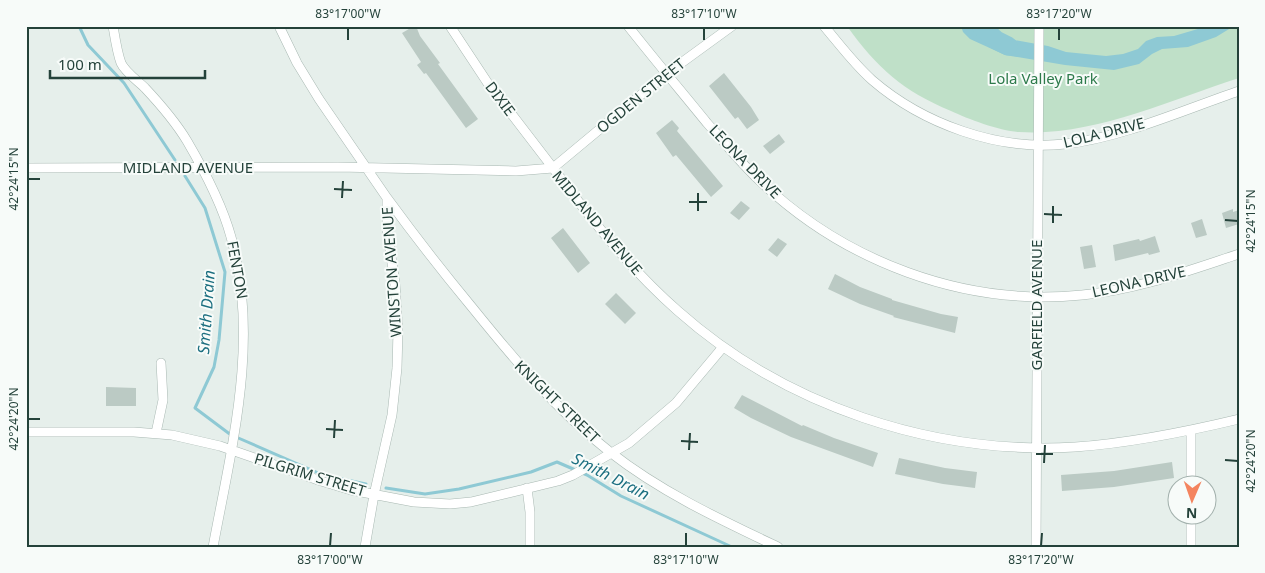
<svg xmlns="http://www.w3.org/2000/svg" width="1265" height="573" viewBox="0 0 1265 573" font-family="'Noto Sans',sans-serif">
<rect width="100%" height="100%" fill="#e6efeb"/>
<!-- green -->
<path fill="#bfe0c8" d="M847,26H1239V78C1170,100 1092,137 1019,132C1000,131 968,119 951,111C903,91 877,68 847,26Z"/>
<!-- water -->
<path fill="#8ec9d4" d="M961,26H976L978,29L997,37L1048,46L1066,52L1106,56L1123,54L1138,49L1146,41L1157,37L1174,36L1208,26H1234L1216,37L1188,47L1162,49L1152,54L1139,64L1114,70L1065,65L1005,55L970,39L963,32Z"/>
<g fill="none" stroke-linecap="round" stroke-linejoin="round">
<!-- stream -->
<path stroke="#8ec9d4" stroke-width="3" d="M79,26L88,45L124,83L175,160
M185,176L205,208L225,272L219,340L214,367L195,408L231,435
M236,437L323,475L366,484
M386,488L425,494L459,489L531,472L557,462L587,475L621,496L732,547"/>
<!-- river -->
<path stroke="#8ec9d4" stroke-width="19" d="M981,26L996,40L1008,46"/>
</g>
<!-- building -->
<path fill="#bbcac4" d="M414,26H416L420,36L440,63L438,64L478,119L466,128L426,73L424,74L417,65L421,62L402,33Z
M724,73L751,107L759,120L747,129L738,117L735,119L709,86Z
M672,120L679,128L677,131L723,186L711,197L676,155L673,157L656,133Z
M779,134L785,142L770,154L763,146Z
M741,201L750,208L739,220L730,213Z
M1233,209V212L1239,210V224L1226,228L1222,213Z
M1202,219L1207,235L1196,238L1191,223Z
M563,228L590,263L578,273L551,238Z
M1155,236L1160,252L1149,255L1148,253L1115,261L1113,245L1139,239L1140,241Z
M778,238L787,244L777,257L768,250Z
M1092,245L1096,267L1084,269L1080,247Z
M835,274L860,287L892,299V300L941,314L958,317L955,333L893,317L894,316L860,304L828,289Z
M616,293L636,313L625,324L605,304Z
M106,387L136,388V406H106Z
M742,395L802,426L803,425L834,438L878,453L873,467L791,437L751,418L734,408Z
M899,458L945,468L977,472L975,488L943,484L895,474Z
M1172,462L1174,478L1114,487L1062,491L1061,475L1114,471Z"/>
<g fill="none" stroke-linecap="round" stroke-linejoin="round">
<defs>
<path id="street" d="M113,26C115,38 117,52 121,63C125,72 138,81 145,88C160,104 175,121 187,141C204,170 222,204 231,237C260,339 232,445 213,547
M279,26L297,63L319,99L387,198V230L395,283L398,330L397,368L392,415L374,495L365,547
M450,26L487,82L553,168L666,74L732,26
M628,26C654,59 681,91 707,123C724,142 740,162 758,179C843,261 963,307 1082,295C1136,290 1187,271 1239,254
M824,26C840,45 854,64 872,80C923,124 998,151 1065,144C1121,138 1186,109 1239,91
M26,168L338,167L516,171L553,168C591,219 630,269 678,311C785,406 932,455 1075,447C1131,443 1185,432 1239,419
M387,198C414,235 442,271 471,306C513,358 556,410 610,452C661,492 719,519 778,547
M1191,430V486
M26,432H134L172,435L220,446L321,481L351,490L414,502L450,504L471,502L558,481L573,475L629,443L676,403L723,347
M156,433L163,400L161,363
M527,488L530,512V547
M1036,547L1039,26
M1191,547V516"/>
</defs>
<!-- street casing -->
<use href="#street" stroke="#a8b8b2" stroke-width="10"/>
<!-- street -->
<use href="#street" stroke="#fff" stroke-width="9"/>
</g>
<!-- ticks -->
<path fill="none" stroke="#24423a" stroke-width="2" d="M348,40V28M704,40V28M1059,40V28M28,179H40M334,189L352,190M342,198L343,181M689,202H707M698,211V193M1044,214L1062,215M1225,220L1238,221M1053,223V206M28,419H40M326,429L343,430M334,438L335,420M681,441L698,442M689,450L690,433M1036,454H1053M1225,460L1238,461M1044,463L1045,445M330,546L331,533M686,546V533M1041,546L1042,533"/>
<g text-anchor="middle" stroke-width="4" stroke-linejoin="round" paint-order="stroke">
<!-- park labels -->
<g font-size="15" fill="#2d7a4b" stroke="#f7fbf9">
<text x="1043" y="84">Lola Valley Park</text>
</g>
<!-- street labels -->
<g font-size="15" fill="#24423a" stroke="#f7fbf9">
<text transform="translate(641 96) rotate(-39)" y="5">OGDEN STREET</text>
<text transform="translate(500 99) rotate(53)" y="5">DIXIE</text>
<text transform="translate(1104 133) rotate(-14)" y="5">LOLA DRIVE</text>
<text transform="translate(745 162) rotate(46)" y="5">LEONA DRIVE</text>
<text x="188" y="173">MIDLAND AVENUE</text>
<text transform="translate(597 223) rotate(50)" y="5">MIDLAND AVENUE</text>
<text transform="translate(237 270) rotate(80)" y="5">FENTON</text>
<text transform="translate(392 272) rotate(-94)" y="5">WINSTON AVENUE</text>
<text transform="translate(1139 282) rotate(-13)" y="5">LEONA DRIVE</text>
<text transform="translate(1037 305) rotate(-90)" y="5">GARFIELD AVENUE</text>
<text transform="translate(557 402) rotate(44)" y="5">KNIGHT STREET</text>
<text transform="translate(310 475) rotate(17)" y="5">PILGRIM STREET</text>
</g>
<!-- water labels -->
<g font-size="16" font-style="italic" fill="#1c6f80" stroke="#f7fbf9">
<text transform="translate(206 312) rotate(-86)" y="6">Smith Drain</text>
<text transform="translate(611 476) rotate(27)" y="6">Smith Drain</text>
</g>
</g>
<!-- border -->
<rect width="1265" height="573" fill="none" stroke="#f7fbf9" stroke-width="55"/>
<!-- north arrow -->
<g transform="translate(1192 500) rotate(182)"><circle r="24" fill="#f7fbf9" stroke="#a3b1ad"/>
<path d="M0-4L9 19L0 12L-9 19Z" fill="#f4845f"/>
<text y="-8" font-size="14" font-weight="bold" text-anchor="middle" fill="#24423a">N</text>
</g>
<!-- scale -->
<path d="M50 70v8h155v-8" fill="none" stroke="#24423a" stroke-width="2.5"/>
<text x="58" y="70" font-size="15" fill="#24423a" stroke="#f7fbf9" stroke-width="4" paint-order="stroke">100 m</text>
<rect x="28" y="28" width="1210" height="518" fill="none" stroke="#24423a" stroke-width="2"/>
<g font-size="12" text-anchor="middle" fill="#24423a">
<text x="348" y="18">83°17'00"W</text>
<text x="704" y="18">83°17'10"W</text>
<text x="1059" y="18">83°17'20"W</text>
<text transform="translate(14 179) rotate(-90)" y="4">42°24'15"N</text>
<text transform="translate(1251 221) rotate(-90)" y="4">42°24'15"N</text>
<text transform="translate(14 419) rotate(-90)" y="4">42°24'20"N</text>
<text transform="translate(1251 461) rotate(-90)" y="4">42°24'20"N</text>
<text x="330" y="564">83°17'00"W</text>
<text x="686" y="564">83°17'10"W</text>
<text x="1041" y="564">83°17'20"W</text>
</g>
</svg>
